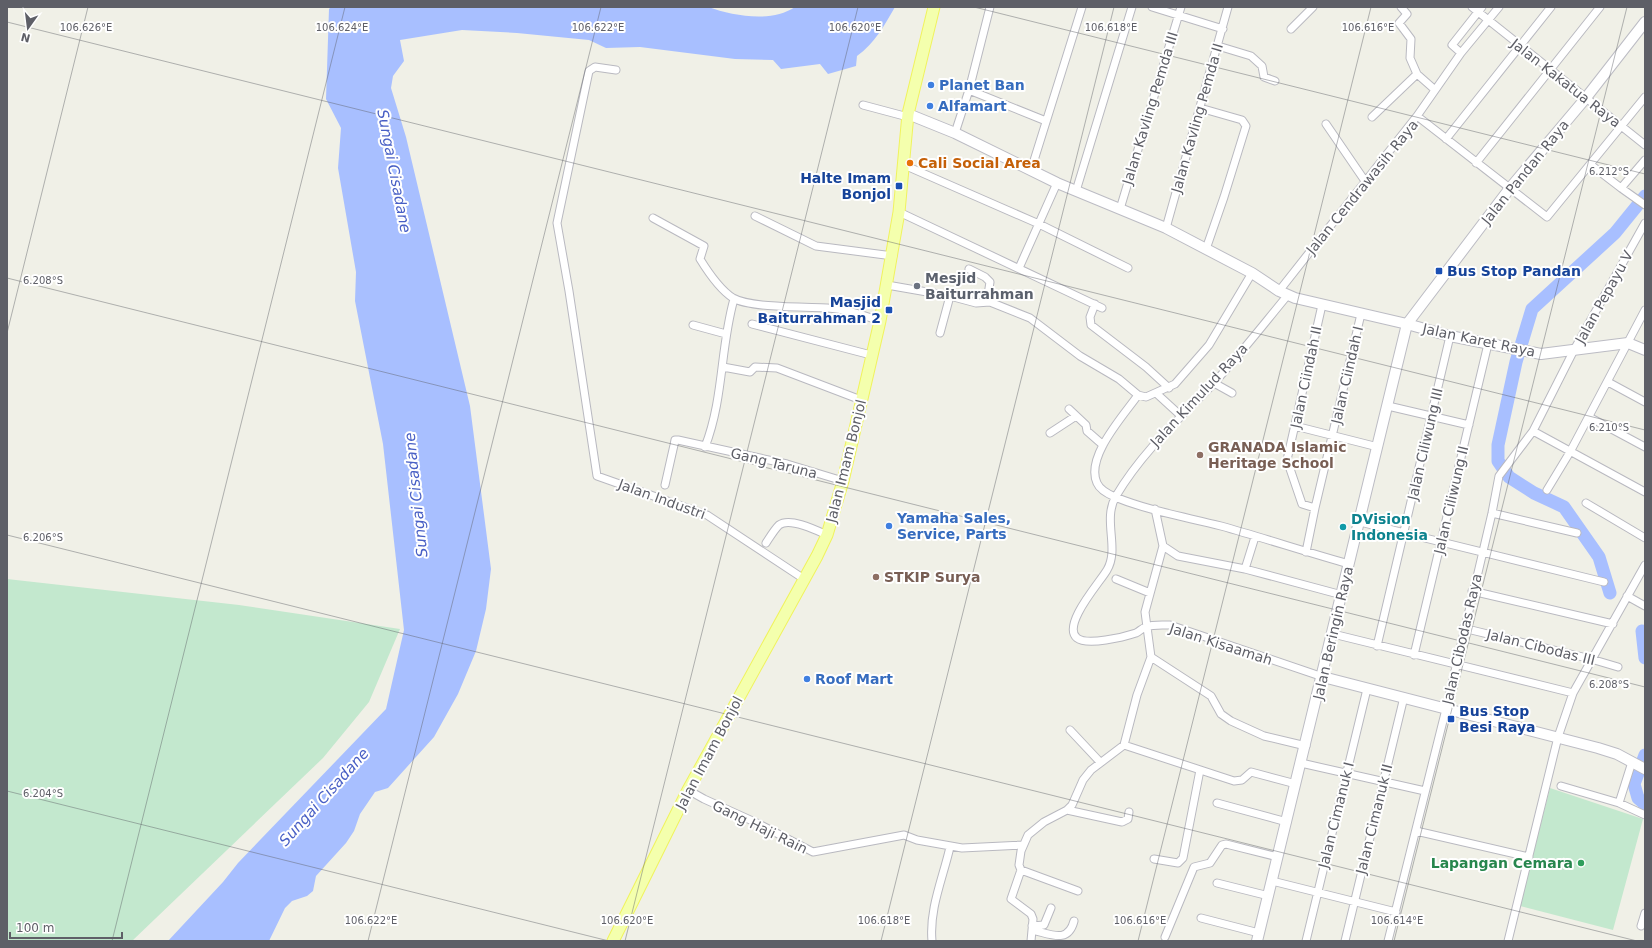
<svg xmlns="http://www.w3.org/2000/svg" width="1652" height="948" viewBox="0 0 1652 948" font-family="'DejaVu Sans',sans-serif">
<rect width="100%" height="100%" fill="#f0f0e7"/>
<!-- green -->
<path fill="#c3e8ce" d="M7,579L239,605L400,629L369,702L323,758L132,941H7Z
M1550,788L1643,819L1613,930L1520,906Z"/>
<!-- water -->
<path fill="#a8bfff" d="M331,7H708C734,16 771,23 795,7H895C884,26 875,43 857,56L856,66L828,74L820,64L781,69L773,60L735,59L640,47L606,48L589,40L517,33L462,30L400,40L404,61L393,76L391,88L406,137L470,406L491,569L486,609L476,651L458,694L434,737L388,788L375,792L360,814L354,831L346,843L316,876L313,891L307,896L292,901L285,908L269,941H168L223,882L238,863L386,709L404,630L383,444L355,301L356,272L338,168L341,128L326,99L329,9Z"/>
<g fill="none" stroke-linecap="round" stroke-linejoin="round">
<!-- river -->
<path stroke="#a8bfff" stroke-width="13" d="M1610,593L1599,557L1564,507L1534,493L1509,477L1498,461V445L1516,362L1532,309L1615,233L1645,196
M1642,631L1645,658
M1645,755L1634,784L1638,798L1645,804"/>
<defs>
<path id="street" d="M1152,7L1223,29
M1401,7L1407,14L1399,23L1411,39L1410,58L1417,74
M1472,7L1645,145
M1291,29L1313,7
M1218,46L1251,56L1262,66L1264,77L1275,81
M1461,53L1452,45L1482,7
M616,70L595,67L589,71L557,223L569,291L597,476L707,515L804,579
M969,90L1046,121
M863,105L908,117
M1200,108L1242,120L1246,126L1224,197L1206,249
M1417,116L1547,217L1645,97
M1372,117L1417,74L1434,89
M1326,124L1365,181
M955,133L969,90L990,7
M1446,139L1551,7
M1476,163L1600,7
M904,165L1039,224L1128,268
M1591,165L1621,188L1645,160
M1031,170L1082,7
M1621,188L1645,205
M1076,191L1132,7
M1120,209L1181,7
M899,212L1102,308
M755,216L816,246L893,256
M653,218L704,246L700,259C708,272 719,289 733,298C750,308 806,307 827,308C845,309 862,315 880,321
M1166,228L1228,7
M1019,268L1057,183
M969,269L985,277L990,282L987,301
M887,285L950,296L976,303L990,302L1030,318L1080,356L1119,379L1138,395L1146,397L1175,384L1209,345L1252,273
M1279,291L1417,116L1461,53L1499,7
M1287,296C1263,325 1239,356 1213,384C1178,420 1142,452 1116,496C1102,520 1120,548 1107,570C1101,581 1061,625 1077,638C1087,646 1124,637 1136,633C1140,631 1142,628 1146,627C1153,624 1163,625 1170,625L1323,677
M1095,304L1090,317L1091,325L1146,367L1169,388
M752,324L871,355
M693,325L726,334
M940,333L950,296
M723,367L750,372L755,367L777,368L861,400
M1608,382L1645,402
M1214,383L1232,393
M1156,393L1180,415
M1138,395C1124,415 1085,457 1097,483C1100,490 1108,494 1115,497C1149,511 1186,517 1221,526C1264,538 1306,552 1349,564
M1388,406L1469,425
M1069,409L1086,425L1087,431L1103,445
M1589,417L1645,447
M1295,426L1378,447
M1533,431L1645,492
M1050,433L1076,416
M705,447C724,398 720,348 734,299
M665,485L674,445L675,440H678L787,464L843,481
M1547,490L1570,452L1645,310
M1586,503L1645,538
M1315,508L1302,504L1287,460L1322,305
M1155,509L1163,546L1178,556L1245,569L1342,595
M1492,513L1577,533
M1360,522L1604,582
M766,543C770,537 774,530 779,525C790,517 816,530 827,535
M1306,552L1315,508L1361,314
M1245,569L1255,537
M1116,579L1150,593
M1472,591L1613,624
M1627,596L1645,606
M1463,628L1591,659L1618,667
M1333,634L1573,693
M1377,646L1450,336
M1414,655L1488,344
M1151,657L1211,696L1221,714L1231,721L1264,736L1306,746
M1070,730L1100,762
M1124,745L1234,781L1242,780L1251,772L1296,784
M1301,763L1425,791
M1561,786L1619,803L1645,815
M688,790L704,799L757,823L813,852L904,835L917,840L962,848L1023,845
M1217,803L1287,822
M1619,803L1632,762
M1067,810L1122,822L1128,819L1129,812
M1416,831L1529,857
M1154,859L1178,863L1183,858L1200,770
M1021,870L1011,899L1031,914L1033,919L1031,941
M1272,881L1396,912
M1217,883L1269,896
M1078,891L1021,870L1019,865L1021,851L1028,835L1044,822L1067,810L1072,805L1083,780L1091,770L1124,745L1137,695L1151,657L1145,612L1163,546
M1201,918L1259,933
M1032,926L1044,925L1051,908
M1641,926L1645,913
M1032,930C1051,934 1068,944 1074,921
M1165,937L1194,867L1210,863L1222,845L1226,844L1278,857
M932,941C929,909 943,878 950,847
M1306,941L1367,689
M1345,941L1404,697
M1388,941L1446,709L1492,513L1499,476L1533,431L1574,350L1645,223
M1508,941L1558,737L1573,693L1645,565"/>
<path id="secondary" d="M908,114L955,133L1057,183L1166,228L1252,273L1279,291L1295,298L1407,324L1450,336L1541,354L1628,343L1645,350
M1323,677L1598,748L1617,754L1645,769
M1257,941L1407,324L1510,188L1585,99L1645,22"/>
<path id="primary" d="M613,941L688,790L817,556L827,535L843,481L880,321L899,212L908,114L934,7"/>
</defs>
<!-- street casing -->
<use href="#street" stroke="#b9b9c0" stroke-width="9"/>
<!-- secondary casing -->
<use href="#secondary" stroke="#bcbcc4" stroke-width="12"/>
<!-- primary casing -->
<use href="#primary" stroke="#f0f35d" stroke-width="13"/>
<!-- street -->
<use href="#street" stroke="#fff" stroke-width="7"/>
<!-- secondary -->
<use href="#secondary" stroke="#fff" stroke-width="10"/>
<!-- primary -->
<use href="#primary" stroke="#f4ffad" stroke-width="11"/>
</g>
<!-- ticks -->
<path fill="none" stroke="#5e5f67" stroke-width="1" stroke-opacity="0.45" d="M974,7L1645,174M7,22L1645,430M7,278L1645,687M7,333L88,7M7,535L1637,941M7,791L609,941M112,941L345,7M368,941L601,7M625,941L858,7M881,941L1114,7M1138,941L1371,7M1394,941L1627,7"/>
<!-- markers -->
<g fill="#3f7fe0" stroke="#fff" stroke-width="1.5">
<circle cx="931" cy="85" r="4"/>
<circle cx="930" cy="106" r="4"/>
<circle cx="889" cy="526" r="4"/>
<circle cx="807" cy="679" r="4"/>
</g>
<circle fill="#e8710a" stroke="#fff" stroke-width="1.5" cx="910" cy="163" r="4"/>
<g fill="#1a4fb4" stroke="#fff" stroke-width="1.5">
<rect x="895" y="182" width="8" height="8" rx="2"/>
<rect x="1435" y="267" width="8" height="8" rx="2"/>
<rect x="885" y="306" width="8" height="8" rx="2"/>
<rect x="1447" y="715" width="8" height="8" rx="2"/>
</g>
<circle fill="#6b7280" stroke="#fff" stroke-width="1.5" cx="917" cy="286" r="4"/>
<g fill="#8d6e63" stroke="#fff" stroke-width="1.5">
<circle cx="1200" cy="455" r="4"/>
<circle cx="876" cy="577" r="4"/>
</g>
<circle fill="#0f9aa8" stroke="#fff" stroke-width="1.5" cx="1343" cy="527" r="4"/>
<circle fill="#2e9e5b" stroke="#fff" stroke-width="1.5" cx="1581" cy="863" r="4"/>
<g text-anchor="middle" stroke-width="4" stroke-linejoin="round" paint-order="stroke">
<!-- street labels -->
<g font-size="14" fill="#5e5f67" stroke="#fff">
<text transform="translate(1566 83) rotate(38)" y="5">Jalan Kakatua Raya</text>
<text transform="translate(1150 108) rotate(-73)" y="5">Jalan Kavling Pemda III</text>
<text transform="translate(1197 118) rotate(-74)" y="5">Jalan Kavling Pemda II</text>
<text transform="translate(1525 172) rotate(-51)" y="5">Jalan Pandan Raya</text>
<text transform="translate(1362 187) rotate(-51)" y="5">Jalan Cendrawasih Raya</text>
<text transform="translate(1604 297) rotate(-61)" y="5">Jalan Pepayu V</text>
<text transform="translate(1479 340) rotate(12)" y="5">Jalan Karet Raya</text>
<text transform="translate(1347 375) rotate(-77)" y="5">Jalan Ciindah I</text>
<text transform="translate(1306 377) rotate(-78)" y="5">Jalan Ciindah II</text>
<text transform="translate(1199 395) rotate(-47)" y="5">Jalan Kimulud Raya</text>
<text transform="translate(1425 444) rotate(-77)" y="5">Jalan Ciliwung III</text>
<text transform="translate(846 461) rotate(-76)" y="5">Jalan Imam Bonjol</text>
<text transform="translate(774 463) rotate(14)" y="5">Gang Taruna</text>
<text transform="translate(662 499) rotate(20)" y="5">Jalan Industri</text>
<text transform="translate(1451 500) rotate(-77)" y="5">Jalan Ciliwung II</text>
<text transform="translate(1333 633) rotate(-77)" y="5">Jalan Beringin Raya</text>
<text transform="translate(1462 639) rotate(-77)" y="5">Jalan Cibodas Raya</text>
<text transform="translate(1221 644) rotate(18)" y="5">Jalan Kisaamah</text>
<text transform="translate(1541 647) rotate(14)" y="5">Jalan Cibodas III</text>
<text transform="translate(709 753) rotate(-62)" y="5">Jalan Imam Bonjol</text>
<text transform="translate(1336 815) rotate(-76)" y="5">Jalan Cimanuk I</text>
<text transform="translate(1374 819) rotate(-76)" y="5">Jalan Cimanuk II</text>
<text transform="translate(760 827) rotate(26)" y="5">Gang Haji Rain</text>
</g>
<!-- shop labels -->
<g font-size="14" font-weight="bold" fill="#366cbe" stroke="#fff" text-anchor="start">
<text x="939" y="90">Planet Ban</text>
<text x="938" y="111">Alfamart</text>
<text x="897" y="523">Yamaha Sales,<tspan x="897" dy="16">Service, Parts</tspan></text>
<text x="815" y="684">Roof Mart</text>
</g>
<!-- food labels -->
<g font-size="14" font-weight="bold" fill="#c56008" stroke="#fff" text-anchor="start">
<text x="918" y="168">Cali Social Area</text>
</g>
<!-- transit labels -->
<g font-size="14" font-weight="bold" fill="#164399" stroke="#fff" text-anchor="end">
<text x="891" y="183">Halte Imam<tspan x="891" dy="16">Bonjol</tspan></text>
<text x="1447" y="276" text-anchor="start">Bus Stop Pandan</text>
<text x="881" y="307">Masjid<tspan x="881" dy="16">Baiturrahman 2</tspan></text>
<text x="1459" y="716" text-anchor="start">Bus Stop<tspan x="1459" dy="16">Besi Raya</tspan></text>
</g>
<!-- worship labels -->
<g font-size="14" font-weight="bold" fill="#5b616d" stroke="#fff" text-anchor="start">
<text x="925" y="283">Mesjid<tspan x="925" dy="16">Baiturrahman</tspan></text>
</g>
<!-- education labels -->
<g font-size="14" font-weight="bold" fill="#785e54" stroke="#fff" text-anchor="start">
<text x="1208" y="452">GRANADA Islamic<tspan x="1208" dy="16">Heritage School</tspan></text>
<text x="884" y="582">STKIP Surya</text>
</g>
<!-- culture labels -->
<g font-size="14" font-weight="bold" fill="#0d838f" stroke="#fff" text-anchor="start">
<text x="1351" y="524">DVision<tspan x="1351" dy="16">Indonesia</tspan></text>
</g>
<!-- leisure labels -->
<g font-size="14" font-weight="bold" fill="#27864d" stroke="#fff" text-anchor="end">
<text x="1573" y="868">Lapangan Cemara</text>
</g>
<!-- water labels -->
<g font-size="15" font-style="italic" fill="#485fc5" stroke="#fff">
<text transform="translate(394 171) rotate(79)" y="5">Sungai Cisadane</text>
<text transform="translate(416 495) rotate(-96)" y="5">Sungai Cisadane</text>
<text transform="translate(324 797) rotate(-48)" y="5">Sungai Cisadane</text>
</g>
</g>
<g font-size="10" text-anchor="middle" fill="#5e5f67" stroke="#fff" stroke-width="4" stroke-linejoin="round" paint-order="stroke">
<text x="86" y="31">106.626°E</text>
<text x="342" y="31">106.624°E</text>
<text x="598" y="31">106.622°E</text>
<text x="855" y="31">106.620°E</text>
<text x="1111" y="31">106.618°E</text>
<text x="1368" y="31">106.616°E</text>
<text x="1609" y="175">6.212°S</text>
<text x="43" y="284">6.208°S</text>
<text x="1609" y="431">6.210°S</text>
<text x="43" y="541">6.206°S</text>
<text x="1609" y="688">6.208°S</text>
<text x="43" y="797">6.204°S</text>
<text x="371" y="924">106.622°E</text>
<text x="627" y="924">106.620°E</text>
<text x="884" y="924">106.618°E</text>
<text x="1140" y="924">106.616°E</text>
<text x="1397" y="924">106.614°E</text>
</g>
<!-- border -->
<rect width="1652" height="948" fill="none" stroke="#5e5f67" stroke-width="16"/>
<!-- north arrow -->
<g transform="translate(28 28) rotate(194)" stroke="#ffffff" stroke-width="3" paint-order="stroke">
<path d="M0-3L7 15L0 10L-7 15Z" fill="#5e5f67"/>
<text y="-6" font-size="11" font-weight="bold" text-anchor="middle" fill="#5e5f67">N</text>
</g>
<!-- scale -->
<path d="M10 932v6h112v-6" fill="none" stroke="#5e5f67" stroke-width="2"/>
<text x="16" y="932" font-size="12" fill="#5e5f67" stroke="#ffffff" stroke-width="3" paint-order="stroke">100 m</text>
</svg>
